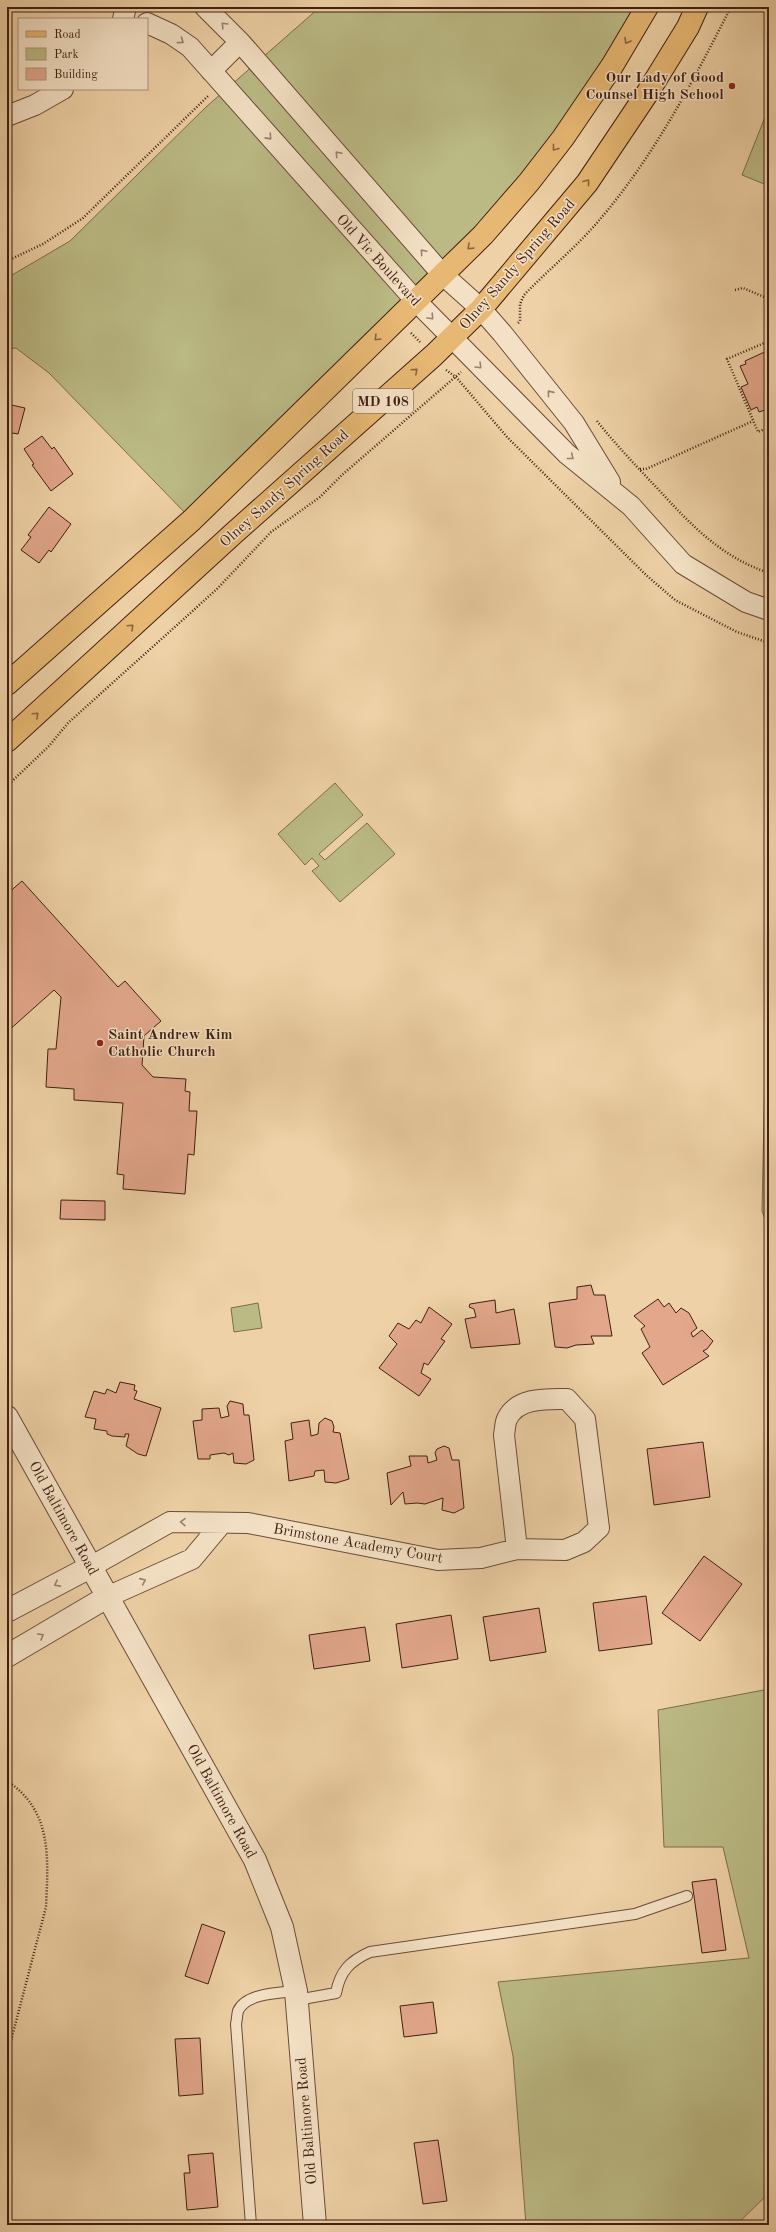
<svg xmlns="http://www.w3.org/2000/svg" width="776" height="2232" viewBox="0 0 776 2232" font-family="'Old Standard TT',serif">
<rect width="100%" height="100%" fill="#eed1a6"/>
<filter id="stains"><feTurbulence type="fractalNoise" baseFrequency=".005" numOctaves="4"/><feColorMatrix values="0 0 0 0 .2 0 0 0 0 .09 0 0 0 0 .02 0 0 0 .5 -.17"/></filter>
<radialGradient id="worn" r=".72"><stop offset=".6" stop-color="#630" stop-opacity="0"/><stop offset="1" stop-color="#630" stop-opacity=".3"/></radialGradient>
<!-- green -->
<path fill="#bbba85" stroke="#7d6c4c" d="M320,7H647L563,138L192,520L49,373L16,348L7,349V278L70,241L206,107Z
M769,107V186L742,175Z
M335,783L363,815L319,854L325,860L367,823L395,854L340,902L312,871L319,866L312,858L305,865L278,834Z
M769,875V1230L762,1211Z
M258,1303L262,1328L234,1332L231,1308Z
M769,1689V2193L736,2225H526L513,2056L498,1982L749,1958L723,1847H664L658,1710Z"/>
<!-- building -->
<path fill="#e3a78c" stroke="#3f1f12" d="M769,350V412L767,413L765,410L759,412L757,407L751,410L741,387L748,384L740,366L746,364L745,361Z
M7,404L25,408L18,434L7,432Z
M42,436L52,449L54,447L73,474L51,491L32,465L34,464L24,449Z
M49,507L71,524L51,552L49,550L39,563L21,550L31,537L28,535Z
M22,881L118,987L125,981L161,1021L144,1036L142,1065L153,1077L186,1079L185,1091L190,1092L189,1111H197L194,1155L188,1154L185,1194L123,1189L124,1175L117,1174L123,1103L74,1100V1089L46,1087L48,1049H56L61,997L54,990L7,1032V894Z
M61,1200L105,1201V1220L60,1219Z
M591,1285L594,1295H605L612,1336H591L594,1344L576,1345L567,1348L555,1347L549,1303L577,1299V1287Z
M658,1299L664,1307L669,1303L676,1313L681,1308L689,1313L697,1328L691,1333L693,1337L702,1330L713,1341L707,1349L703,1351L709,1356L663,1385L642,1353L650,1347L641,1329L645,1326L634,1316Z
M495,1300L496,1313L514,1309L520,1344L471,1348L465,1319L476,1317L474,1309L469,1307L470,1304Z
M429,1307L452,1324L441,1339L445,1341L428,1365L424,1363L421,1373L431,1379L419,1396L379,1368L397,1344L389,1336L398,1323L409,1329L416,1320L421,1323Z
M120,1382L135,1385L134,1390L137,1391L134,1399L161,1408L146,1456L138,1454L126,1446L129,1434H125V1437L112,1436L107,1434V1431L94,1429L96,1419L85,1417L94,1391L105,1394L107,1389L116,1393Z
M230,1401L243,1404L244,1415H249L254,1460L246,1464L234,1463L233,1453L229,1455L224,1453L210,1455V1459H198L193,1421L202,1420V1409L219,1408L221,1418L229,1416L227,1406Z
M325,1418L332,1421L334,1427L333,1432L340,1433L349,1479L336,1483L325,1482L324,1470L315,1471L314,1476L289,1481L285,1441L293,1439L291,1423L309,1420L311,1436L318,1434L319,1423Z
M703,1442L710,1497L654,1505L647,1449Z
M444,1446L449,1448L452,1460H459L464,1508L454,1513L442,1510L443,1498L425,1504L417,1503L405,1504L403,1492L391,1505L387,1473L411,1466L409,1456H427L428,1463L437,1460L435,1453L437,1449Z
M704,1556L742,1584L700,1641L662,1613Z
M646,1596L652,1644L599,1651L593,1603Z
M539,1608L546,1652L490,1661L483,1617Z
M451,1615L458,1659L402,1668L396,1624Z
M365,1627L370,1661L314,1669L309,1635Z
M716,1879L726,1950L702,1953L692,1882Z
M202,1924L225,1932L208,1984L185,1976Z
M433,2002L437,2033L404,2037L400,2006Z
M200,2038L203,2094L179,2096L175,2039Z
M438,2140L447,2201L423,2204L414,2143Z
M213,2153L218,2207L187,2210L184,2173H190L188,2155Z"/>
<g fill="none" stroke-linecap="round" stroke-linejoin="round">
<defs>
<path id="service" d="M297,2000L336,1993C340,1971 350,1961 370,1952L635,1914L687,1896
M251,2225L236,2024C237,2020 237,2015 238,2011C246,1993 279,1993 296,1991"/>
<path id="minor" d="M205,7L240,42L442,274L481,309L502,333L574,423L610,482
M123,19L126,7
M147,23L171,34L190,47L415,300L567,454L631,506L683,564L746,602L769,610
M211,71L240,42
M7,116L35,105L63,89
M92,1566L170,1522L248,1523L438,1560L481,1558L517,1549L565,1550L584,1542L599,1528L585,1419L567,1399C548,1399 517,1397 507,1419C505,1423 505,1430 504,1435L517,1549
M107,1597L192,1559L222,1523"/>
<path id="tertiary" d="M7,1417L255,1860L282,1927L296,1991L315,2225
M7,1611L92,1566
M7,1656L107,1597"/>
<path id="primary" d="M7,684L192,520L483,235L529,182L563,138L612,66L647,7
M7,741L234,533L434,355L481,309L587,183L648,92L688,27L697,7"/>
</defs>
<!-- service casing -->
<use href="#service" stroke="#6b4c37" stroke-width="12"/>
<!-- minor casing -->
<use href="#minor" stroke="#6b4c37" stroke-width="22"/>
<!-- tertiary casing -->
<use href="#tertiary" stroke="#6b4c37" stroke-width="24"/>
<!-- primary casing -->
<use href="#primary" stroke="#3f1f12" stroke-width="24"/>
<!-- path -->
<path stroke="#3f1f12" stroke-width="2.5" stroke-dasharray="1 2" stroke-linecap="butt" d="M7,261L43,244L83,218L209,95
M735,290L743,288L769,299
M518,323L520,321V304L524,295C549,269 578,246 601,218C655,155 693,81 731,7
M411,333L420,342
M769,341L727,359L758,432L769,427
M446,370L456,377L507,437L646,575L675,600L737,632L769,643
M597,421C616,445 637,467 658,489C691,525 721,557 769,573
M640,469H646L753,421
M7,786L49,746L68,723L217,589L271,532L320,497L342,475L461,372
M7,1781C53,1811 48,1859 46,1907L7,2056"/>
<!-- service -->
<use href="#service" stroke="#f4e1c5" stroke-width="10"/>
<!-- minor -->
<use href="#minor" stroke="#f4e1c5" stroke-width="20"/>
<!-- tertiary -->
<use href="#tertiary" stroke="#f4e1c5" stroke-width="22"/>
<!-- primary -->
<use href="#primary" stroke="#e7b873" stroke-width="22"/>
</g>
<!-- one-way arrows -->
<defs><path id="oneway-chevron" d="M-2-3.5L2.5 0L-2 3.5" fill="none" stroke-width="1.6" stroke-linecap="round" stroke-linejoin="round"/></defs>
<g stroke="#9a806c">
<use href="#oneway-chevron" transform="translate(224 25) rotate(-134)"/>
<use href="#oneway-chevron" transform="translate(181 41) rotate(36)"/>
<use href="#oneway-chevron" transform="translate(269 137) rotate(48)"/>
<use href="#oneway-chevron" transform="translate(338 154) rotate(-131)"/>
<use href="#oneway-chevron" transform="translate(423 252) rotate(-131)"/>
<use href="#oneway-chevron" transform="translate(431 317) rotate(47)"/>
<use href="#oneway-chevron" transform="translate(479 366) rotate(45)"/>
<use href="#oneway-chevron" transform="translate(550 393) rotate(-129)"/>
<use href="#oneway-chevron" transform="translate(571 457) rotate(39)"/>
<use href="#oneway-chevron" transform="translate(183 1522) rotate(-179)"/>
<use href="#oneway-chevron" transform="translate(143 1581) rotate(-24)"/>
<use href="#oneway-chevron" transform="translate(57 1584) rotate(152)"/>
<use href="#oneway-chevron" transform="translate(41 1636) rotate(-30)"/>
</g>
<g stroke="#8b643e">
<use href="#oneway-chevron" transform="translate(627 41) rotate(120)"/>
<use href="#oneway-chevron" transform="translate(555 148) rotate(128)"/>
<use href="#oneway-chevron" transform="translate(587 182) rotate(-53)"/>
<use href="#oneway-chevron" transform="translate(470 247) rotate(136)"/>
<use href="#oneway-chevron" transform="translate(377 338) rotate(135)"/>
<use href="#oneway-chevron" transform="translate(415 371) rotate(-42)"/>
<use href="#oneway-chevron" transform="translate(131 627) rotate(-43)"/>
<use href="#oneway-chevron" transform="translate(36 715) rotate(-43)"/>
</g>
<!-- markers -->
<g fill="#8f2418" stroke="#f4e1c5" stroke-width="1.5">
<circle cx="732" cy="86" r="4"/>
<circle cx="100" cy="1043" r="4"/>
</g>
<g text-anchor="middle" stroke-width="3" stroke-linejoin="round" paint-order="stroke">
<!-- shield labels -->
<rect fill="#f4e1c5" stroke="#755948" stroke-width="1" x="353" y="389" width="60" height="24" rx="3"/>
<g font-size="14" font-weight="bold" fill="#3f1f12">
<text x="383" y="406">MD 108</text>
</g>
<!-- poi labels -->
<g font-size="15" font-weight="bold" fill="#3f1f12" stroke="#f4e1c5" text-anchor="end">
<text x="724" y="82">Our Lady of Good<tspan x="724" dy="17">Counsel High School</tspan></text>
<text x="108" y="1039" text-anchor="start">Saint Andrew Kim<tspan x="108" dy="17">Catholic Church</tspan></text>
</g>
<!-- street labels -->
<g font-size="15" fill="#3f1f12" stroke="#f4e1c5">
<text transform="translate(379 260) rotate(48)" y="5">Old Vic Boulevard</text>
<text transform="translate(517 264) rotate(-49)" y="5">Olney Sandy Spring Road</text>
<text transform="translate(284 488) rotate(-42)" y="5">Olney Sandy Spring Road</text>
<text transform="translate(64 1518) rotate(61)" y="5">Old Baltimore Road</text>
<text transform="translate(358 1543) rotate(10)" y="5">Brimstone Academy Court</text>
<text transform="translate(222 1801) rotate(61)" y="5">Old Baltimore Road</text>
<text transform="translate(306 2121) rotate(-95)" y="5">Old Baltimore Road</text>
</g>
</g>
<!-- margin -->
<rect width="776" height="2232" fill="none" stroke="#eed1a6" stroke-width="24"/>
<rect x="8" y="8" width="760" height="2216" fill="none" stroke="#3f1f12" stroke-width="2"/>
<rect x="12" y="12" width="752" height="2208" fill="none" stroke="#3f1f12"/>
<!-- legend -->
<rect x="18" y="18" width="130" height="72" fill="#f4e1c5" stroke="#ac937d"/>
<rect x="26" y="31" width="20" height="6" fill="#e7b873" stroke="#ac937d"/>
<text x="54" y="38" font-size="12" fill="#3f1f12">Road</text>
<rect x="26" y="48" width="20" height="12" fill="#bbba85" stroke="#ac937d"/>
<text x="54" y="58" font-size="12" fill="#3f1f12">Park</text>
<rect x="26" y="68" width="20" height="12" fill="#e3a78c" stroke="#ac937d"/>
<text x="54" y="78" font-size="12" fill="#3f1f12">Building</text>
<rect width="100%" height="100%" filter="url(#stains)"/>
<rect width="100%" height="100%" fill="url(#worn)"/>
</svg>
